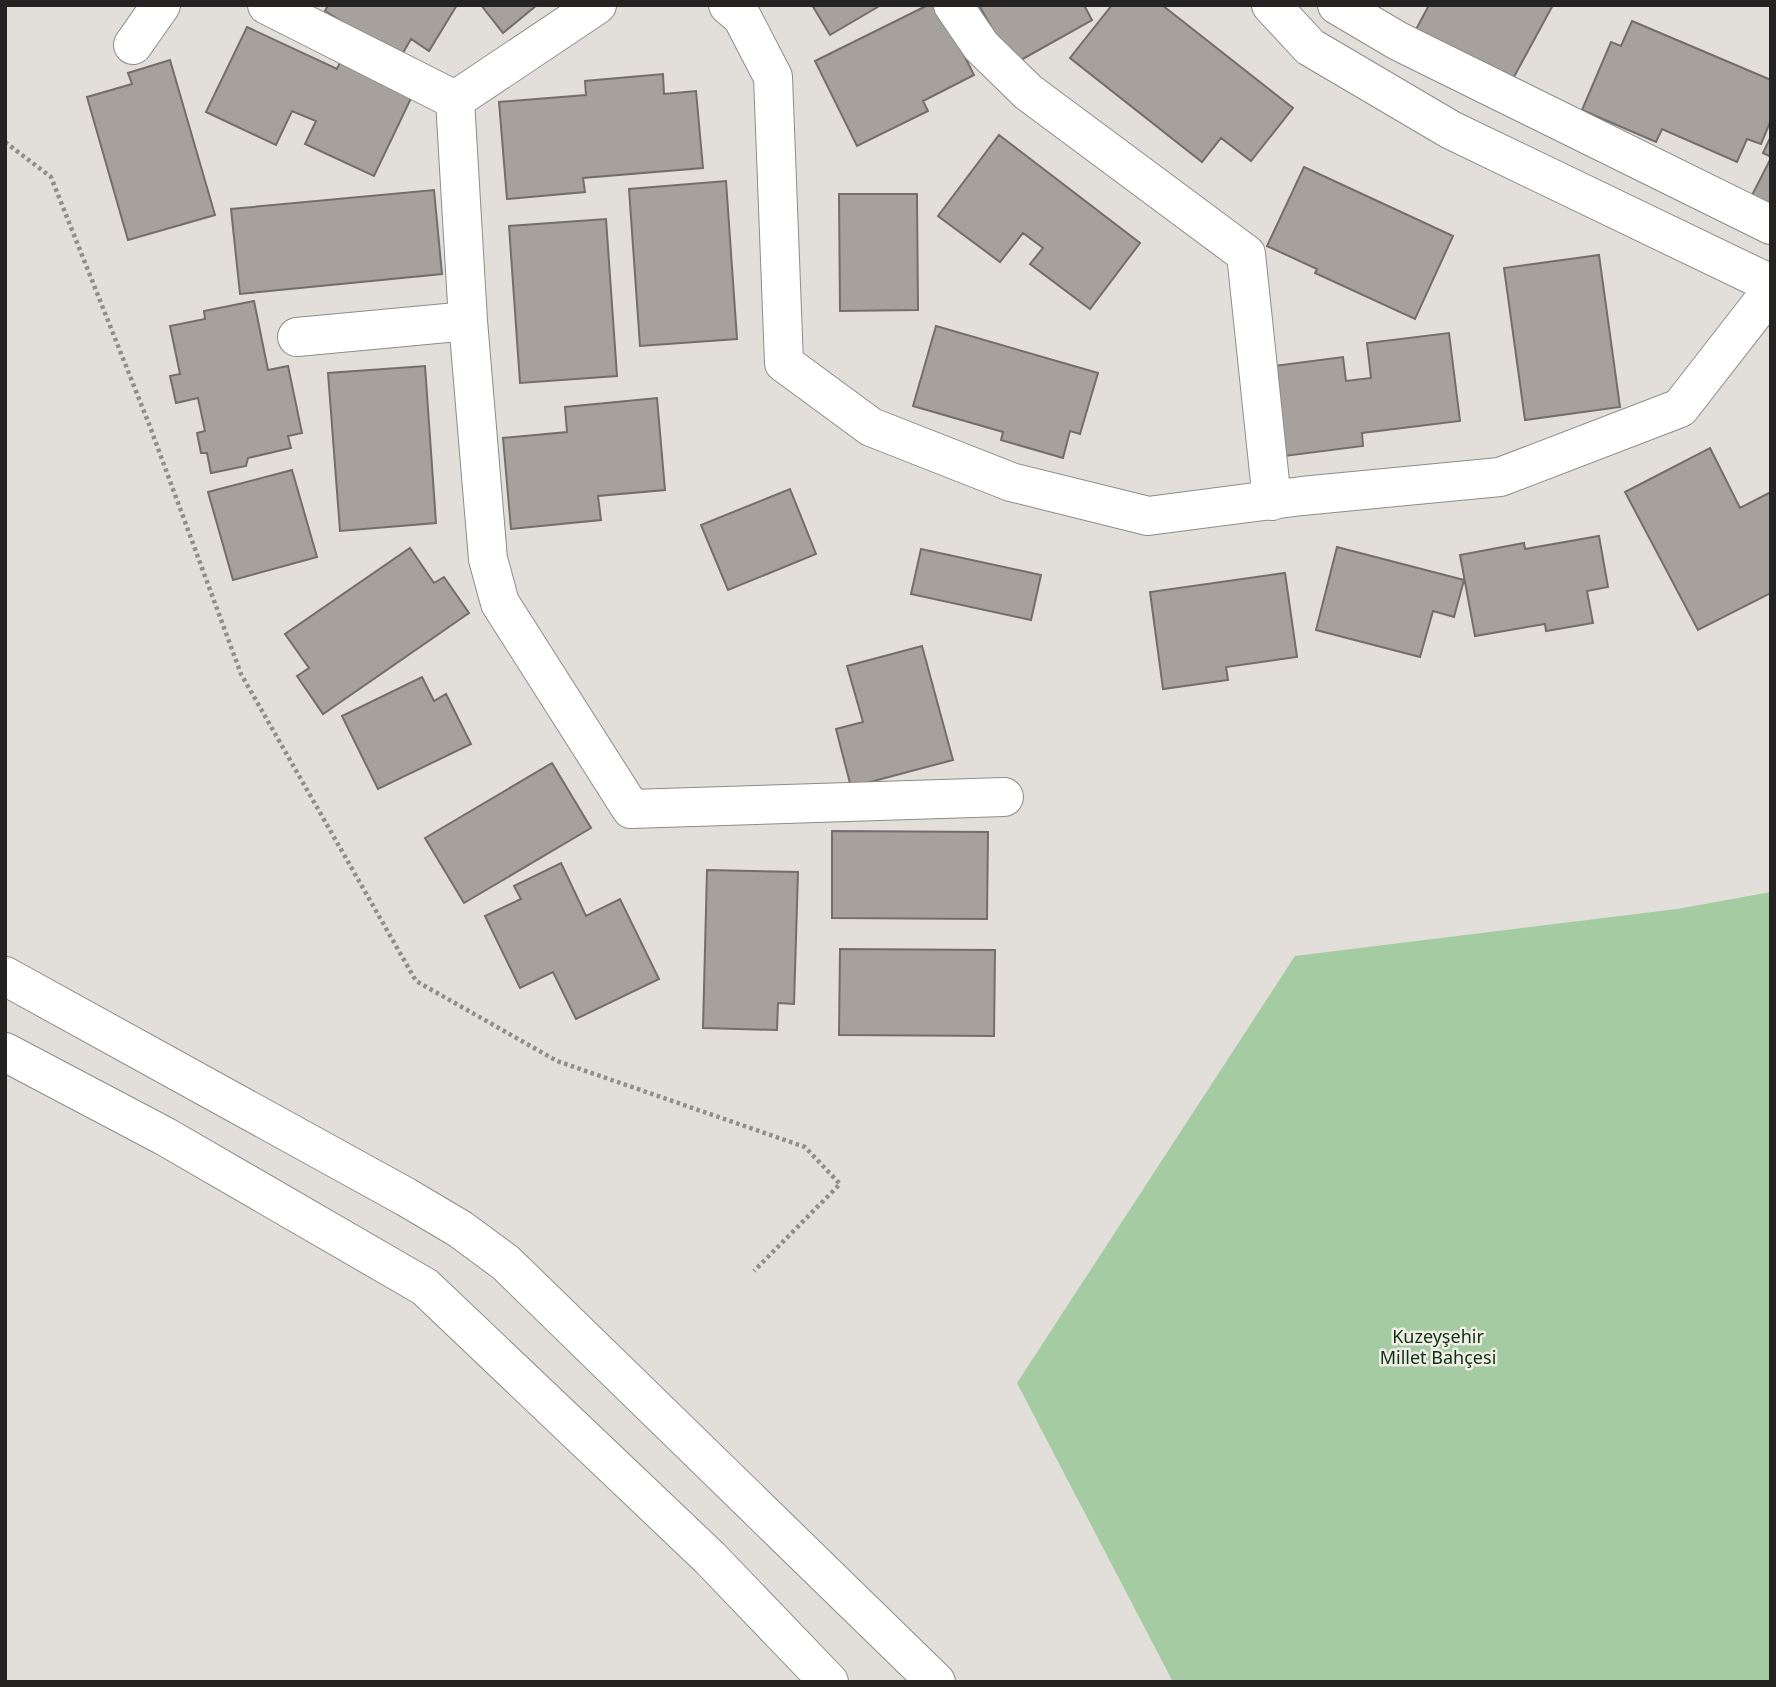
<svg xmlns="http://www.w3.org/2000/svg" width="1776" height="1687" viewBox="0 0 1776 1687" font-family="'Noto Sans',sans-serif">
<rect width="100%" height="100%" fill="#e2dfda"/>
<!-- green -->
<path fill="#a4cba2" d="M1771,892V1682H1173L1017,1383L1295,956L1677,909Z"/>
<!-- building -->
<path fill="#a6a19d" stroke="#736e6b" stroke-width="2" d="M328,5H457L429,51L411,39L400,58L325,11Z
M481,5H537L503,33Z
M812,5H881L830,35Z
M928,5H939L974,75L923,101L928,111L857,146L815,61Z
M979,5H1084L1092,20L1012,65Z
M1112,5H1162L1293,108L1251,161L1221,138L1202,162L1070,58Z
M1429,5H1553L1509,86L1413,35Z
M1632,21L1771,80V120L1761,144L1747,139L1737,162L1662,129L1656,142L1582,110L1611,42L1621,46Z
M247,27L337,69L342,58L414,92L374,176L305,144L316,121L292,111L276,145L206,112Z
M170,60L215,215L128,240L87,97L132,84L128,73Z
M663,74L664,94L696,91L703,168L583,178L585,192L507,199L499,102L586,95L585,81Z
M999,135L1140,243L1090,309L1030,264L1043,248L1023,233L1000,262L938,216Z
M1771,136V157L1763,153Z
M1771,158V207L1751,197Z
M1304,167L1453,236L1415,319L1315,273L1317,269L1267,246Z
M726,181L737,339L640,346L629,189Z
M434,190L442,274L240,294L231,209Z
M839,194H917L918,310L840,311Z
M606,219L617,376L520,383L509,226Z
M1599,255L1620,407L1525,420L1504,268Z
M254,301L268,370L288,366L302,433L288,436L291,448L248,458L246,466L211,473L207,453H201L197,433L205,431L198,398L176,403L170,376L180,374L170,326L205,319L204,311Z
M936,326L1098,373L1080,434L1070,431L1063,458L1001,440L1003,432L913,406Z
M1449,333L1460,421L1362,433L1363,446L1277,457L1266,367L1343,357L1346,381L1371,378L1367,343Z
M425,366L436,523L340,531L328,373Z
M657,398L665,490L598,496L601,520L511,529L503,438L567,432L565,407Z
M1710,448L1740,508L1771,492V593L1698,630L1625,492Z
M292,470L317,557L233,580L208,492Z
M790,489L816,554L728,590L701,525Z
M1599,536L1608,587L1587,591L1593,623L1546,631L1545,624L1475,636L1460,555L1524,543L1525,549Z
M1337,547L1464,580L1454,617L1433,611L1420,657L1316,630Z
M410,548L434,583L444,577L469,613L323,714L297,676L309,668L285,634Z
M921,549L1041,575L1031,620L911,594Z
M1285,573L1297,657L1226,667L1228,680L1163,689L1150,592Z
M922,646L953,760L851,787L836,729L863,722L847,666Z
M422,677L434,701L446,694L471,744L378,789L342,716Z
M552,763L591,828L464,903L425,838Z
M832,831L988,832L987,919L832,918Z
M561,863L586,916L620,899L659,979L576,1019L553,972L520,988L485,916L521,899L514,886Z
M707,870L798,872L794,1004L778,1003L777,1030L703,1028Z
M840,949L995,950L994,1036L839,1035Z"/>
<g fill="none" stroke-linecap="round" stroke-linejoin="round">
<defs>
<path id="minor" d="M267,5L455,100
M597,5L455,100L468,321L488,559L500,603L631,809L1004,797
M728,5L742,17L773,77L784,363L871,427L1011,482L1148,516L1302,496L1500,477L1680,408L1771,291
M953,5L981,46L1028,92L1246,254L1272,501
M1271,5L1310,47L1451,130L1771,284
M1337,5L1398,41L1771,225
M133,45L161,5
M297,337L468,321"/>
<path id="major" d="M5,976L406,1197L460,1229L506,1263L936,1682
M5,1052L166,1137L425,1287L710,1558L829,1682"/>
</defs>
<!-- minor casing -->
<use href="#minor" stroke="#8e8c87" stroke-width="40"/>
<!-- major casing -->
<use href="#major" stroke="#8e8c87" stroke-width="40"/>
<!-- path -->
<path stroke="#908d8a" stroke-width="4.5" stroke-dasharray="3.5 3.5" stroke-linecap="butt" d="M5,142L51,177L149,424L241,674L416,981L557,1061L805,1147L840,1184L754,1271"/>
<!-- minor -->
<use href="#minor" stroke="#fff" stroke-width="38"/>
<!-- major -->
<use href="#major" stroke="#fff" stroke-width="38"/>
</g>
<g text-anchor="middle" stroke-width="5" stroke-linejoin="round" paint-order="stroke">
<!-- park labels -->
<g font-size="18" fill="#09330a" stroke="#f0ece7">
<text x="1438" y="1343">Kuzeyşehir<tspan x="1438" dy="21">Millet Bahçesi</tspan></text>
</g>
</g>
<!-- border -->
<rect width="1776" height="1687" fill="none" stroke="#242321" stroke-width="14"/>
</svg>
